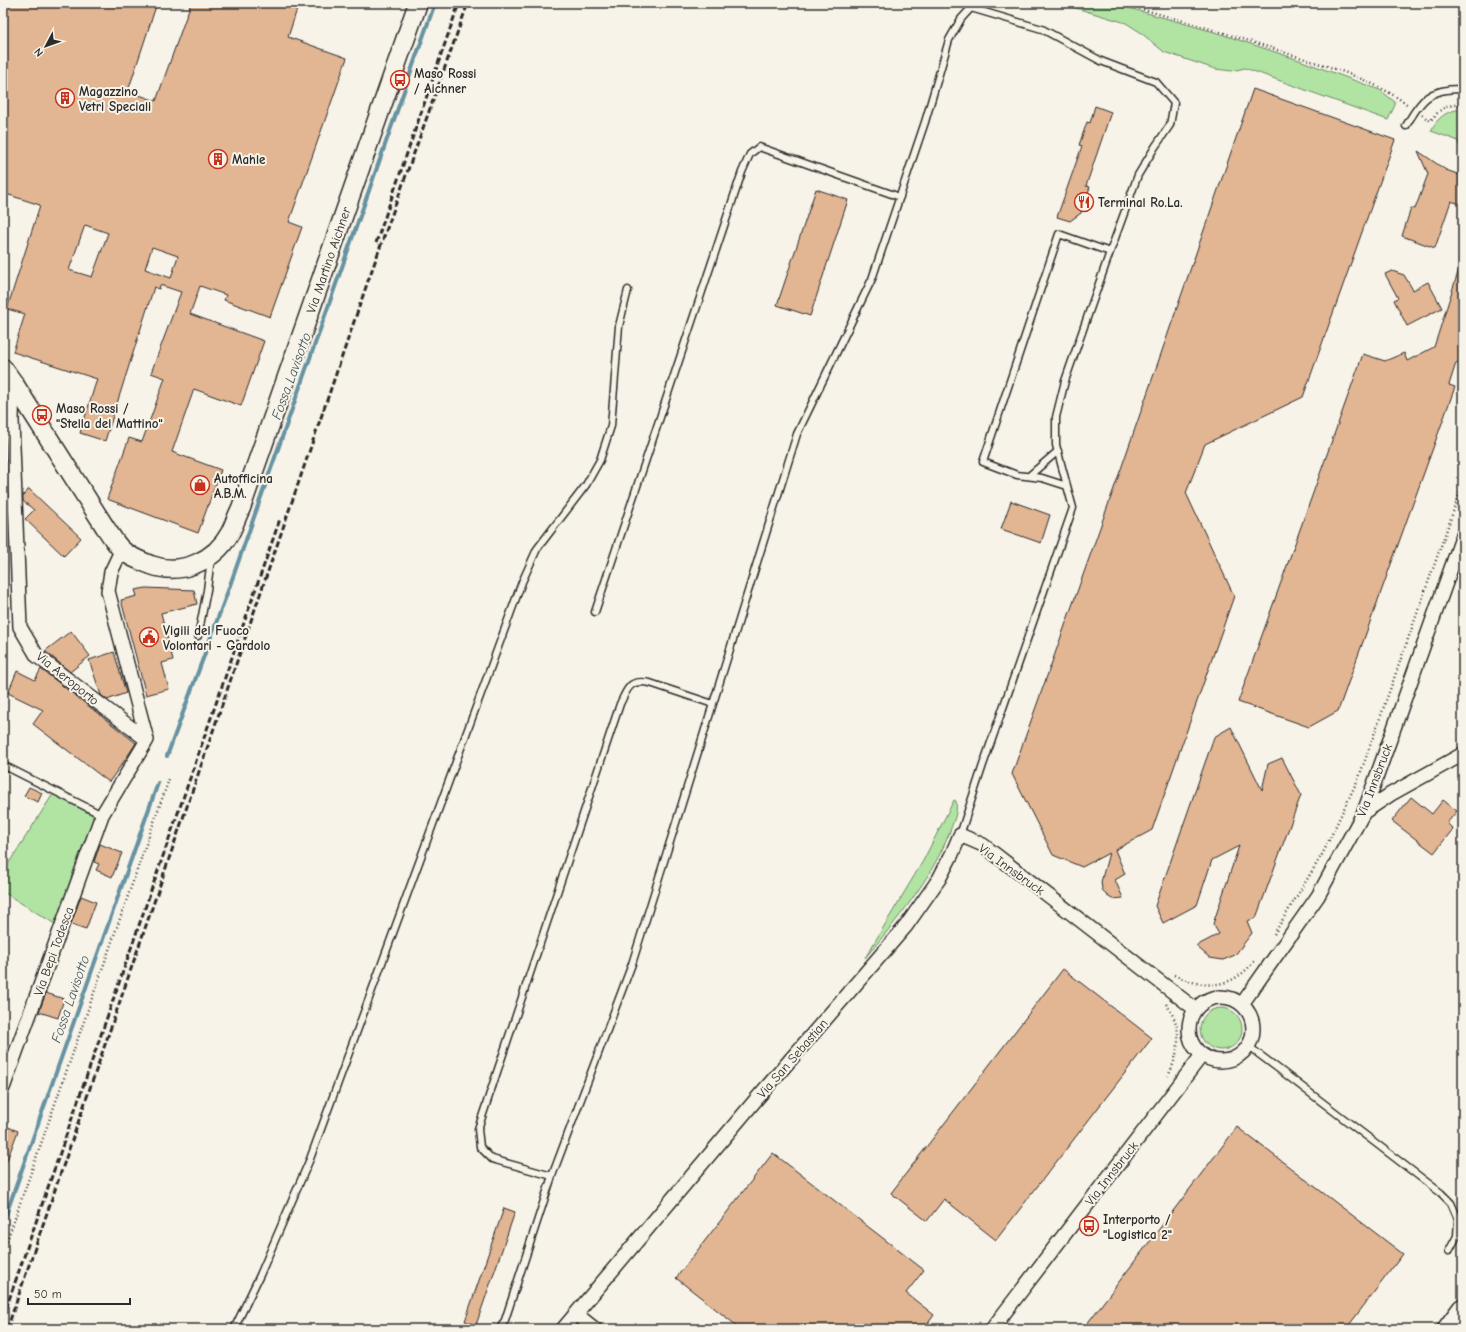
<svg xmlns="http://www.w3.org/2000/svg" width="1466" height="1332" viewBox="0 0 1466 1332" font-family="'Comic Neue',sans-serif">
<rect width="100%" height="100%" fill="#f7f3e8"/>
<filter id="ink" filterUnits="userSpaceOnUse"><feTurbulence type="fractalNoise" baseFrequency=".025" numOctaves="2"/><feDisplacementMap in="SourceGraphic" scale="8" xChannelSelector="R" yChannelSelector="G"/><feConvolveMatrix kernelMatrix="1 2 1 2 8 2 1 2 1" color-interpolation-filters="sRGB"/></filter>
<g filter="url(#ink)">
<!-- green -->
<path fill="#b1e3a3" stroke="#6e8767" d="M1059,3H1111L1218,33L1302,61L1380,90L1395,102V105L1388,120L1245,68L1232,71L1215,69L1164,52L1140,32L1126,23Z
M1463,109V147L1459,145L1458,142L1456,140L1431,131C1437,117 1448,110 1463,109Z
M53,794L95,816L55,924L3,892V872Z
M954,800L956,801C958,814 953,822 949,834C930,881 897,920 865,958L923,861Z
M1200 1029a21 21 0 1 1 42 0a21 21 0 1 1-42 0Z"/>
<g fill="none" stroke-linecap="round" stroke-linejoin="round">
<!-- stream -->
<path stroke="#6692a1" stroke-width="4" d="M167,756L229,588L435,3
M3,1223L158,783"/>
</g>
<!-- building -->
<path fill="#e2b593" stroke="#2b2b2b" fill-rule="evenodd" d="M3,3H157L128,91L156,101L191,3H299L288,37L347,58L289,222L302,227L270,317L224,300L226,295L200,286L190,314L264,341L241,406L194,389L172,452L221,470L198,533L107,499L129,438L142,442L165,378L151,373L181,292L160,285L159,289L154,287L105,441L80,433L97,379L13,352L25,314L7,309L40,205L3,193ZM85,225L108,233L92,277L69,270ZM152,247L178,256L171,278L145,269Z
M1253,89L1395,140L1303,397L1205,444L1186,493L1234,596L1152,830L1115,850L1125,874L1115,880L1123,898L1112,899L1106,895L1102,889L1101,882L1109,853L1082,867L1053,855L1012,774L1122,466Z
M1095,106L1111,112L1086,186L1090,187L1081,213L1070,221L1057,217L1082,146L1079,145L1087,122L1090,123Z
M1418,151L1446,170L1463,176V205L1451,201L1435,248L1402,236L1411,208L1415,209L1428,174Z
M816,189L848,200L810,316L777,305Z
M1461,263L1463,264V366L1456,363L1449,385L1455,387L1338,711L1309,727L1238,702L1363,354L1385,361L1404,353L1407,361L1434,347Z
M1392,271L1404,275L1413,290L1428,282L1442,308L1407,326L1394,300L1398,298L1385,274Z
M29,489L81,538L64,556L25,519L34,510L23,501V496Z
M1011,501L1050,515L1041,543L1001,529Z
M146,588L194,590L197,604L161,613L173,660L162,663L169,689L146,695L121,600L137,596L135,590Z
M71,631L90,656L70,672L45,651Z
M114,652L126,693L107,700L101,695L89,660Z
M41,669L136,743L127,757L109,782L33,724L43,710L8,693L17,671L35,680Z
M1231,727L1262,790L1268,764L1282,758L1301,795L1256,918L1247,921L1252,933L1235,955L1223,960L1210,958L1196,946L1219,934L1213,924L1239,846L1212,860L1197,905L1163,923L1155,906L1214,737Z
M29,787L42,793L38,802L24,796Z
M1411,797L1432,814L1443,800L1457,811L1447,823L1453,829L1434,853L1392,821Z
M100,844L122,853L112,877L96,870L99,864L94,862Z
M81,896L96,902L86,929L71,924Z
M1063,969L1152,1038L996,1240L944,1199L927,1221L891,1193Z
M46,993L64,999L58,1018L39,1012Z
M3,1125L18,1131L4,1168H3Z
M1237,1127L1403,1254L1346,1329H1083Z
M773,1153L924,1270L906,1293L934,1315L924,1329H741L676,1278Z
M504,1208L515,1212L476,1325L465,1321Z"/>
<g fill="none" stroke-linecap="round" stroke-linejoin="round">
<defs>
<path id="lane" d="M1406,126C1421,99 1430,88 1463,89
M1029,476L1058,451
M1067,486L1042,478L1017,475L983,462L1059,234L1110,252
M595,612L742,172L750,154L759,147L900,197
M198,636L207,590L211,558
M3,765L102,815
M1248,1046L1280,1070L1441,1193L1451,1203L1458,1219L1457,1236L1449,1251
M552,1176L492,1159L480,1147L478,1129L620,704C628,688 629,679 650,683L713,704
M234,1329L260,1275L310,1159L522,582L537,549L586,485L600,460L611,426L619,326L628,290
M500,1329L505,1320L552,1176L632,964L797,434L872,279L925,122L949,40L961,19L971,8L1042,29L1101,61L1156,82L1174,103L1170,125L1155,147L1138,175L1110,252L1065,381L1056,417V445L1073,508L983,765L960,835"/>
<path id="street" d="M13,382L12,420L20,627L37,656L147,740
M1364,812L1391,794L1463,754
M1189 1029a32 32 0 1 1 64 0a32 32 0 1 1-64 0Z
M1242,1004L1318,896L1364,812L1463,535
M3,1088L102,815L147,740L108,591L111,572L122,549
M576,1314L595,1329
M563,1329L759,1096L906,926L939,879L952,854L960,835L983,845L1195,1009
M992,1329L1202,1055"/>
<path id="secondary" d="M3,368L13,382L105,527C110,534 115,543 121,549C129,557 141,561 151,565C181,576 215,561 230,533C234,525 237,516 241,508L418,3"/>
<path id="highway" d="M1449,1329L1463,1310"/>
</defs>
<!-- lane casing -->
<use href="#lane" stroke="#2b2b2b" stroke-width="9"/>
<!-- street casing -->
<use href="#street" stroke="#2b2b2b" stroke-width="16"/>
<!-- secondary casing -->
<use href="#secondary" stroke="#2b2b2b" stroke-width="21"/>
<!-- highway casing -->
<use href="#highway" stroke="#2b2b2b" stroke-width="25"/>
<!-- path -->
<path stroke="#2b2b2b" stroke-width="2.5" stroke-dasharray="1 3" stroke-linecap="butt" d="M1120,3C1177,19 1233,35 1289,54C1330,67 1373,79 1408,105
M1422,115L1430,121C1440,109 1446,104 1463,105
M1274,934L1323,853L1359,777L1463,484
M1174,975C1206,990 1233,989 1256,959
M1166,1004C1169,1009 1173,1015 1175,1021C1182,1039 1176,1060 1168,1076
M3,1252L169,779
M974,1329L981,1320"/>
<!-- lane -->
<use href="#lane" stroke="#f7f3e8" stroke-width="6"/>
<!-- street -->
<use href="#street" stroke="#f7f3e8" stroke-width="13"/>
<!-- secondary -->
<use href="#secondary" stroke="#f7f3e8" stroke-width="18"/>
<!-- highway -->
<use href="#highway" stroke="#f7f3e8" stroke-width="22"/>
<!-- rail -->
<path stroke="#2b2b2b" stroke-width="3" stroke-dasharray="6 3" stroke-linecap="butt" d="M376,243L459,3
M3,1317L280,519
M7,1329L368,281L468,3"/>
</g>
</g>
<!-- icons -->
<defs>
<symbol id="bus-ring" viewBox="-11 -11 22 22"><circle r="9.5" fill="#f7f3e8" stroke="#c8321e" stroke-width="1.5"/><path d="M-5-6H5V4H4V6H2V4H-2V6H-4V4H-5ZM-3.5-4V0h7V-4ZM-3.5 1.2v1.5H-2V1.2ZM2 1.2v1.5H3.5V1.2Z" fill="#c8321e"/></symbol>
<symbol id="building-ring" viewBox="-11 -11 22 22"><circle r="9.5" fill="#f7f3e8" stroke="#c8321e" stroke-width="1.5"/><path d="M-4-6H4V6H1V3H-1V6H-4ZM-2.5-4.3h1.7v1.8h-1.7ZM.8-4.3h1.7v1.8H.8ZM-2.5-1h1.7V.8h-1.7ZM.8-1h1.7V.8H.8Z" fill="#c8321e"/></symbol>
<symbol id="restaurant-ring" viewBox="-11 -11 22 22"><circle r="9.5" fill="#f7f3e8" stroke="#c8321e" stroke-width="1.5"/><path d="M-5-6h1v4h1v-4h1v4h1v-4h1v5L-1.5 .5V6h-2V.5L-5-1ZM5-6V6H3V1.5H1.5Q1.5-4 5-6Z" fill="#c8321e"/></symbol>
<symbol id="shop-ring" viewBox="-11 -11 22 22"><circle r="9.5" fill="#f7f3e8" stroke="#c8321e" stroke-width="1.5"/><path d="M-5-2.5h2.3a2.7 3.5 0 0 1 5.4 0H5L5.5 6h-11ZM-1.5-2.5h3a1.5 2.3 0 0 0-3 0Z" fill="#c8321e"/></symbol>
<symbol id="civic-ring" viewBox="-11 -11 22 22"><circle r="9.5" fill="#f7f3e8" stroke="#c8321e" stroke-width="1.5"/><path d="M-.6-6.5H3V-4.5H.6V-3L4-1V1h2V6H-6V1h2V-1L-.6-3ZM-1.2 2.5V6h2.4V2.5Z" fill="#c8321e"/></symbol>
</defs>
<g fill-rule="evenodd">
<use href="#bus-ring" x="389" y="69" width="22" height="22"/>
<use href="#building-ring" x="54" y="87" width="22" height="22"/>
<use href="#building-ring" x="207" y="148" width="22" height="22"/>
<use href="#restaurant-ring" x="1073" y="191" width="22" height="22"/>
<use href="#bus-ring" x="31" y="404" width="22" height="22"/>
<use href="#shop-ring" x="189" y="474" width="22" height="22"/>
<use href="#civic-ring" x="138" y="626" width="22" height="22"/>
<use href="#bus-ring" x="1078" y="1215" width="22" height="22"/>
</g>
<g text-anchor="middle" stroke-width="4" stroke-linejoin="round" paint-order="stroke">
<!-- poi labels -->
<g font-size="13" font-weight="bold" fill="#2b2b2b" stroke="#f7f3e8" text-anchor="start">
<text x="414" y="78">Maso Rossi<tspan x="414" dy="15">/ Aichner</tspan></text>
<text x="79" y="96">Magazzino<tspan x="79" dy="15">Vetri Speciali</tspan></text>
<text x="232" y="164">Mahle</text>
<text x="1098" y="207">Terminal Ro.La.</text>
<text x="56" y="413">Maso Rossi /<tspan x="56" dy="15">"Stella del Mattino"</tspan></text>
<text x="214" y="483">Autofficina<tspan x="214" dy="15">A.B.M.</tspan></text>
<text x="163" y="635">Vigili del Fuoco<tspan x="163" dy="15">Volontari - Gardolo</tspan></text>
<text x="1103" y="1224">Interporto /<tspan x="1103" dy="15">"Logistica 2"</tspan></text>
</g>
<!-- street labels -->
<g font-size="13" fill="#2b2b2b" stroke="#f7f3e8">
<text transform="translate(328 260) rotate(-71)" y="5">Via Martino Aichner</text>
<text transform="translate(68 678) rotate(39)" y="5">Via Aeroporto</text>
<text transform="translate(1374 780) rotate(-69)" y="5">Via Innsbruck</text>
<text transform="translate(1012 869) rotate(36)" y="5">Via Innsbruck</text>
<text transform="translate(53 951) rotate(-70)" y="5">Via Bepi Todesca</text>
<text transform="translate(792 1058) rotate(-49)" y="5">Via San Sebastian</text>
<text transform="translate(1111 1173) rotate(-52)" y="5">Via Innsbruck</text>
</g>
<!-- water labels -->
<g font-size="14" font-style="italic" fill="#44565c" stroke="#f7f3e8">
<text transform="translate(291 376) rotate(-70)" y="5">Fossa Lavisotto</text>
<text transform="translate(70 999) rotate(-71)" y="5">Fossa Lavisotto</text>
</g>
</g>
<!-- margin -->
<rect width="1466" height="1332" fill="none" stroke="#f7f3e8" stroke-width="16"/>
<rect x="8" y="8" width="1450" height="1316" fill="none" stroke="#2b2b2b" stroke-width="1.5" filter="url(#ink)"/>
<!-- north arrow -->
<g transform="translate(46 46) rotate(229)" stroke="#f7f3e8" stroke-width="3" paint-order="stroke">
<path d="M0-3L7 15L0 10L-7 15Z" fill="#2b2b2b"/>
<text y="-6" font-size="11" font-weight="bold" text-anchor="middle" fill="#2b2b2b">N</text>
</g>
<!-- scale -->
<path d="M28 1298v6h102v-6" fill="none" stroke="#2b2b2b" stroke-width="2"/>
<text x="34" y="1298" font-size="12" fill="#2b2b2b" stroke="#f7f3e8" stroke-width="3" paint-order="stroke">50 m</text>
</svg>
